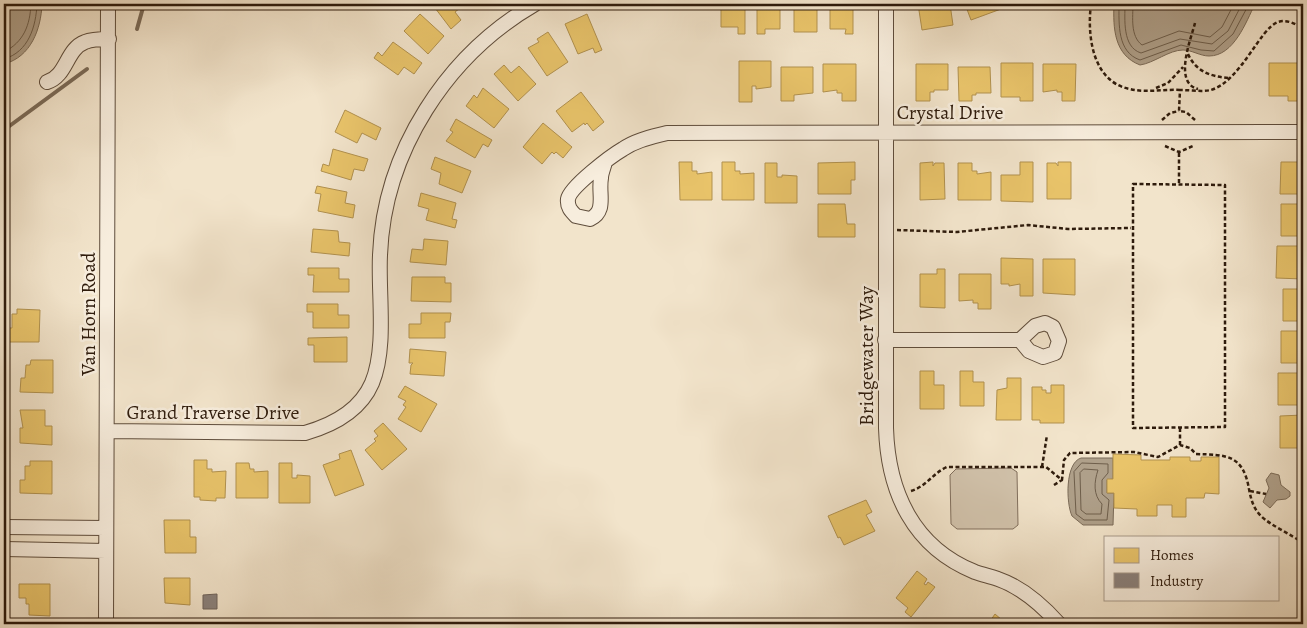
<svg xmlns="http://www.w3.org/2000/svg" width="1307" height="628" viewBox="0 0 1307 628" font-family="Alegreya,serif">
<rect width="100%" height="100%" fill="#f2e4cb"/>
<filter id="stains"><feTurbulence type="fractalNoise" baseFrequency=".004" numOctaves="4"/><feColorMatrix values="0 0 0 0 .2 0 0 0 0 .09 0 0 0 0 .02 0 0 0 .5 -.17"/></filter>
<radialGradient id="worn" r=".72"><stop offset=".6" stop-color="#630" stop-opacity="0"/><stop offset="1" stop-color="#630" stop-opacity=".3"/></radialGradient>
<!-- green -->
<path fill="#d1c2ab" stroke="#806e5c" d="M1011,468L1017,472L1018,525L1013,529H957L951,524L950,475L956,469Z"/>
<!-- water -->
<path fill="#afa08a" stroke="#7b6b58" d="M4,4H42C41,29 31,57 4,64Z
M1114,4H1255C1246,22 1234,56 1209,56C1200,56 1192,50 1183,50C1169,50 1154,63 1140,65C1114,55 1113,28 1114,4Z
M1081,458H1113V479L1107,480V493H1114L1113,525H1083L1072,516C1066,503 1065,463 1081,458Z
M1271,473L1279,475L1281,485L1290,492V496L1286,499L1277,500L1270,508L1263,502L1269,488L1266,480Z"/>
<!-- homes -->
<path fill="#e9c46a" stroke="#b1914e" d="M432,4H462L464,5L455,12L461,20L451,29Z
M721,4H745V34H738V27H721Z
M757,4H780V29H765V34H757Z
M805,4H817V32H794V7H801Z
M830,4L853,5V34H845L846,29H830Z
M918,4H950L953,25L922,30Z
M965,4H999L1001,9L971,20Z
M420,14L444,36L428,54L404,31Z
M587,14L602,50L595,53L593,48L578,54L565,24Z
M548,32L568,62L547,76L528,48L539,42L537,39Z
M393,42L422,63L414,74L404,67L398,75L374,58L378,52L382,56Z
M739,61H771V87L756,89V86H752V102H739Z
M1001,63H1033V101H1020V97H1001Z
M1269,63H1301V101H1288V96H1269Z
M823,64H856V101H842V93H837V90L823,92Z
M916,64H948V90H934V92H930V101H916Z
M1043,64H1076L1075,101H1062V92H1057V90L1043,92Z
M504,65L511,73L519,66L536,84L518,101L494,74Z
M781,67H813V93L794,95V101H781Z
M958,67H990L991,93H976V95H972V101H959Z
M483,88L509,109L494,128L466,106L474,95L477,98Z
M581,92L604,122L593,131L587,123L585,125L584,123L572,132L556,111Z
M345,110L381,128L376,140L362,133L357,143L335,132Z
M456,119L492,140L488,147L483,144L475,158L446,141L453,132L450,130Z
M543,123L572,147L563,158L556,152L554,154L552,152L542,164L523,147Z
M333,149L368,159L364,171L354,169L351,180L321,171L323,164L329,166Z
M435,157L471,171L462,193L439,184L441,173L431,169Z
M679,162H692V171H697V174L712,172V200H680Z
M722,162H735V171H740V174L754,173V200H722Z
M855,162V180H851V194H818V163Z
M933,162V166L935,163H944L945,199L920,200V163Z
M1020,162H1033V202L1001,201V175H1020Z
M1058,162H1071V199H1047V163H1056L1058,166Z
M1281,162H1303V194H1280Z
M765,163H777V177H782V175L797,176V203H765Z
M958,163H972V171H977V174L991,172V200H958Z
M317,186L347,192L345,203L355,205L353,218L318,211L321,194L315,193Z
M421,193L456,203L452,219L457,220L455,228L426,220L429,209L418,206Z
M818,204H845L847,224H855V237H818Z
M1281,204H1303V236H1281Z
M313,229L338,231L339,242L350,243L349,256L311,252Z
M424,239L448,241L446,265L410,262L412,249L423,250Z
M1277,246H1303V279L1276,278Z
M1001,258L1033,259V296H1020V284L1009,286V284H1001Z
M1043,259H1075V295L1043,293Z
M308,268H339V279H349V292H313L314,275H308Z
M937,269H945V308L920,307V274H937Z
M959,274H991V309H978V303H973V300L959,301Z
M412,277H445V283H451V302L411,301Z
M1283,289H1303V321H1283Z
M307,304H338V315H349V328H313V312H307Z
M17,309L40,310L39,342H7V328H12V314H17Z
M421,313H451L450,322H445V338H409V324H421Z
M1281,331H1303V363H1281Z
M347,337V362H314V345H308V338Z
M410,349L446,352L444,376L410,374L411,365L413,363H409Z
M31,360H53V393L20,392L21,378H25L26,365H30Z
M920,371H934V385H944V409H920Z
M960,371H973V382H984V406H960Z
M1278,373H1303V405H1278Z
M1007,378H1021V420H996L997,390L1007,388Z
M1051,385H1064V423H1040V420H1032V387H1042V390H1046V393H1051Z
M405,386L437,404L421,432L398,419L406,407L403,405L406,401L398,397Z
M20,410H45V426H52V445L20,443V428H23Z
M1303,415V448H1280V416Z
M383,423L407,449L382,470L365,450L376,441L374,439L378,436L374,431Z
M351,450L364,485L335,496L323,465L340,459L339,454Z
M1113,454L1141,455V460H1170V457H1190V461H1201V457H1219V494L1205,493L1204,498H1186V517H1172V505H1157V516H1137V509L1114,508V493H1107V479H1113Z
M194,460H207V469H212V472L226,471L225,498H216V501L200,500V497H194Z
M30,461H52V494L20,493V480H25V466H30Z
M236,463H249L250,469H254V472L268,471V498H236Z
M279,463H292V478H297V475L310,476V503H279Z
M866,500L872,512L866,515L875,531L844,545L840,537L838,538L828,516Z
M164,520H190V537H196V553H165Z
M917,571L927,579L924,584L926,585L928,582L935,587L911,617L905,612L908,608L896,598Z
M164,578H190V605L165,603Z
M19,584H50V616L29,615V604H26V598H19Z
M995,614L1002,620L1001,621L1005,624H988Z"/>
<!-- industry -->
<path fill="#8a817c" stroke="#6e625a" d="M217,594V609H203V595Z"/>
<g fill="none" stroke-linecap="round" stroke-linejoin="round">
<!-- shore -->
<path stroke="#6e5e4b" stroke-width="1" d="M1119,4C1119,24 1117,52 1140,60L1181,45L1201,50L1214,51L1233,34L1249,4
M1125,4C1125,19 1122,47 1141,53L1180,39L1212,44L1228,31L1242,4
M1133,4C1133,17 1130,36 1142,45L1179,31L1210,37L1222,27L1234,4
M4,52C24,42 30,25 31,4
M4,59C29,52 36,26 37,4
M1082,463L1108,464V473L1102,480V494L1109,500L1107,520H1084L1076,514L1074,472Z
M1084,469L1098,470C1094,482 1093,495 1102,504L1101,514H1086L1081,510L1080,473Z"/>
<!-- stream -->
<path stroke="#7b6b58" stroke-width="4" d="M137,29L144,4
M4,130L87,69"/>
<defs>
<path id="minor" d="M886,4V428C888,492 913,547 975,572C983,575 990,576 998,579C1021,587 1042,605 1059,624
M47,82C67,76 66,49 85,42C92,39 101,39 109,39
M605,162C604,167 601,173 601,178C598,194 607,211 590,219L576,216C571,211 567,207 568,199C570,187 611,156 623,149C636,140 652,137 667,133L1303,132
M885,340H1020L1029,351L1043,357L1055,353L1059,341L1053,327L1045,323L1035,326L1020,340
M107,431L305,433C333,425 360,411 372,383C387,347 378,294 380,255C384,151 447,55 535,4
M4,527L106,528
M4,549L106,551
M106,624L108,4
M1302,624L1303,623"/>
</defs>
<!-- minor casing -->
<use href="#minor" stroke="#5f4d3c" stroke-width="16"/>
<!-- path -->
<path stroke="#2e1b0c" stroke-width="2.5" stroke-dasharray="4 2.5" stroke-linecap="butt" d="M1091,4C1087,35 1092,82 1130,89C1146,93 1164,89 1180,90
M1195,23C1191,39 1173,83 1198,89
M1188,54C1196,72 1212,77 1230,78
M1156,88L1168,83L1183,67
M1162,120L1170,113L1179,111
M1195,120L1186,112L1179,111L1180,90C1190,90 1202,92 1211,90C1241,81 1260,28 1278,22C1287,19 1296,24 1303,29
M1165,146L1179,152L1193,146
M1179,153V184
M1133,184L1225,185V427L1133,428Z
M897,230L957,232L1028,225L1068,229L1131,228
M1180,445V427
M1042,467L1047,435
M1054,485L1062,480
M911,491C927,486 933,473 947,467H1046L1062,480L1064,460L1070,453L1134,452L1158,457L1180,445L1190,448L1196,454C1226,455 1243,454 1249,489C1251,499 1253,508 1261,516C1270,525 1292,535 1303,543
M1250,491L1266,494"/>
<!-- minor -->
<use href="#minor" stroke="#f7eddd" stroke-width="14"/>
</g>
<g text-anchor="middle" stroke-width="5" stroke-linejoin="round" paint-order="stroke">
<!-- street labels -->
<g font-size="20" fill="#2e1b0c" stroke="#f7eddd">
<text x="950" y="119">Crystal Drive</text>
<text transform="translate(88 314) rotate(-90)" y="7">Van Horn Road</text>
<text transform="translate(866 356) rotate(-90)" y="7">Bridgewater Way</text>
<text x="213" y="419">Grand Traverse Drive</text>
</g>
</g>
<!-- margin -->
<rect width="1307" height="628" fill="none" stroke="#f2e4cb" stroke-width="20"/>
<rect x="5" y="5" width="1297" height="618" fill="none" stroke="#2e1b0c" stroke-width="2.5"/>
<rect x="10" y="10" width="1287" height="608" fill="none" stroke="#2e1b0c"/>
<!-- legend -->
<rect x="1104" y="536" width="175" height="65" fill="#f7eddd" stroke="#a79989"/>
<rect x="1114" y="548" width="25" height="15" fill="#e9c46a" stroke="#a79989"/>
<text x="1150" y="560" font-size="15" fill="#2e1b0c">Homes</text>
<rect x="1114" y="573" width="25" height="15" fill="#8a817c" stroke="#a79989"/>
<text x="1150" y="586" font-size="15" fill="#2e1b0c">Industry</text>
<rect width="100%" height="100%" filter="url(#stains)"/>
<rect width="100%" height="100%" fill="url(#worn)"/>
</svg>
